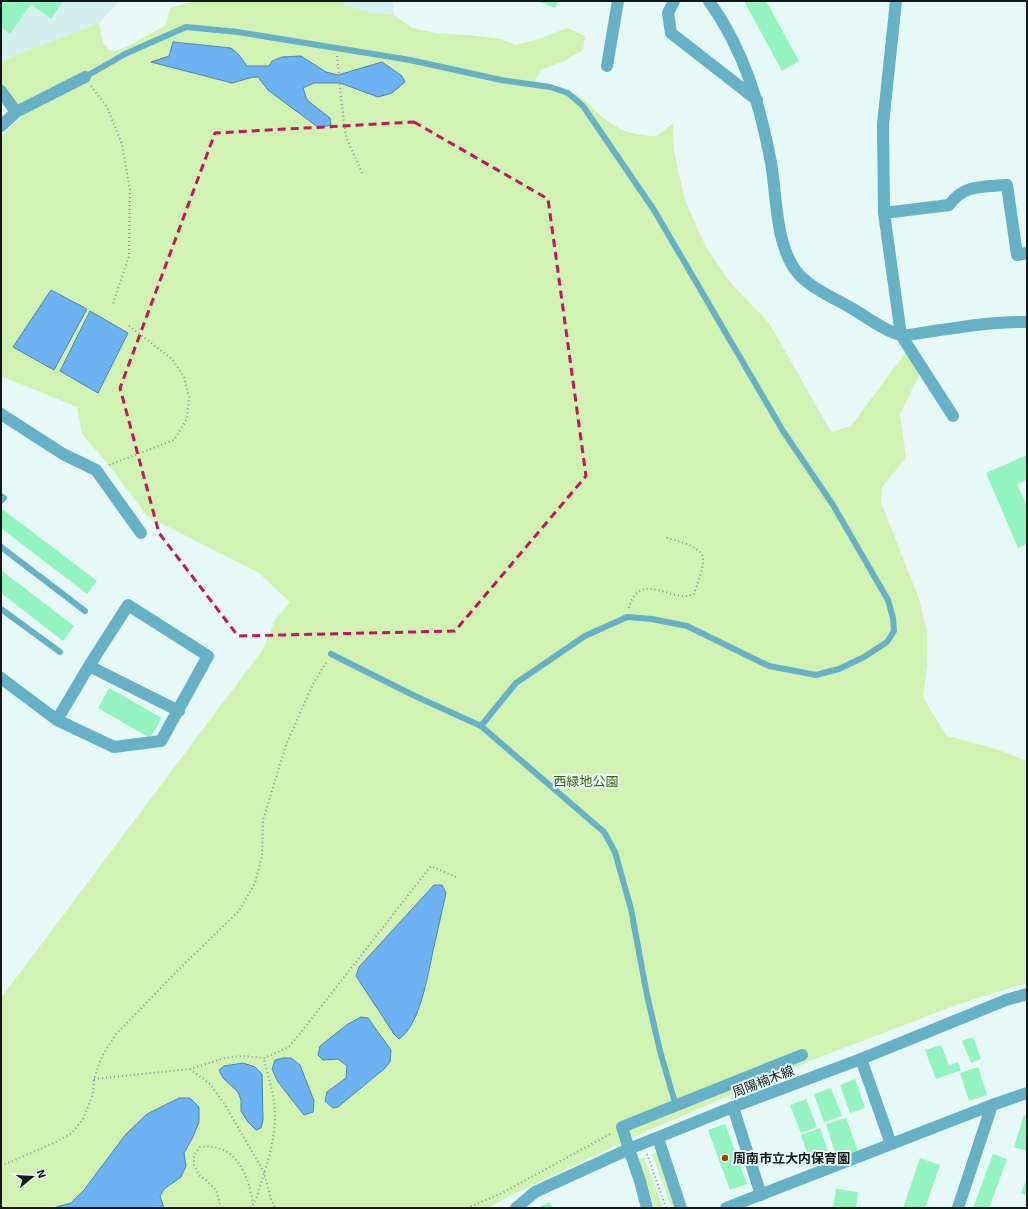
<svg xmlns="http://www.w3.org/2000/svg" width="1028" height="1209" viewBox="0 0 1028 1209" font-family="'Exo 2','Noto Sans JP',sans-serif">
<rect width="100%" height="100%" fill="#e6f9f7"/>
<!-- built -->
<path fill="#d3f0ed" d="M1,1H119L99,23L1,61Z
M345,1H393L394,15L373,13L344,5Z"/>
<!-- green -->
<path fill="#d0f2b2" d="M194,1H345L344,5L373,13L394,15L412,28L436,33L468,35L501,39L516,45L542,38L567,28L585,36L583,50L564,61L541,70L535,81C552,85 567,89 582,98C588,103 594,110 600,115C618,130 633,136 657,136L673,123L674,151L685,201L706,247L729,281L769,323L831,432L851,426L906,352L921,371L900,414L906,458L882,487L881,502L919,599L927,632V665L923,698L947,736L990,747L1027,761V983L959,1004L812,1060L640,1134L506,1198L488,1208H1V998L264,648L275,620L290,602L259,573L147,516L108,464L82,434L77,407L1,376V136L24,114L1,87V61L99,23L103,43L109,50L116,51L128,46L166,25L170,8Z
M661,1150L681,1208H672L652,1154Z
M644,1157L663,1208H655L638,1160Z"/>
<!-- water -->
<path fill="#6db2f2" stroke="#5184b0" d="M173,42L231,48L239,55L247,66H269L272,61L282,57L301,56L326,72L338,75L382,62L402,76L405,82L392,93L378,97L340,83H314L303,88L307,100L330,118L331,125L319,128L268,90L258,77C249,77 241,81 232,83L151,62L169,56Z
M51,290L87,309L54,370L13,347Z
M90,311L128,333L98,393L60,371Z
M434,885H442L446,893C442,912 437,932 433,951C428,974 420,1025 399,1039L394,1034L356,976L359,967Z
M361,1017L368,1018L391,1050L390,1062L384,1069L338,1107L333,1108L325,1101L327,1092L346,1078L347,1066L338,1059L323,1060L318,1055L320,1046L348,1024Z
M283,1058H291L300,1065L314,1101L313,1112L304,1115L278,1082L272,1069L275,1060Z
M243,1063L255,1067L262,1074L263,1120L261,1128L256,1130L248,1122L241,1111V1100L238,1092L223,1078L219,1070L224,1066Z
M179,1098H190L199,1107V1122L193,1137L184,1153L186,1166L181,1177L164,1189L160,1196L164,1208H53L71,1203L84,1190L126,1134L147,1114Z"/>
<!-- building -->
<path fill="#93f4c2" d="M1,1H63L51,19L31,4L10,34L1,27Z
M537,1H558L555,8Z
M744,1H766L799,61L782,71Z
M1027,455V480L1017,484L1027,506V544L1018,548L986,473Z
M1,508L97,581L87,594L1,528Z
M1,570L74,626L63,641L1,593Z
M109,688L162,718L150,738L98,708Z
M973,1037L981,1059L971,1063L962,1041Z
M941,1045L949,1065L958,1062L961,1070L936,1079L925,1050Z
M978,1067L987,1095L969,1101L960,1073Z
M855,1079L865,1108L850,1113L840,1085Z
M831,1088L842,1116L824,1122L814,1094Z
M806,1099L817,1127L801,1133L790,1105Z
M1024,1115L1027,1116V1151L1014,1147Z
M846,1118L858,1152L837,1159L826,1124Z
M725,1124L747,1184L730,1190L708,1130Z
M820,1128L830,1157L811,1164L801,1135Z
M993,1154L1007,1159L989,1208H973Z
M920,1158L940,1165L925,1208H903Z
M1027,1178V1196L1021,1193Z
M836,1189L858,1192L856,1208H833Z
M549,1202L553,1208H539Z"/>
<g fill="none" stroke-linecap="round" stroke-linejoin="round">
<!-- path -->
<path stroke="#8b9998" stroke-width="2" stroke-dasharray="1 3" stroke-linecap="butt" d="M337,56L341,98L346,137L362,173
M91,86L107,107L122,144L130,190L129,256L113,304
M109,465L174,440L187,419L189,397L184,377L172,359L128,325
M629,608C637,576 661,593 681,596C685,597 690,595 694,594C697,584 704,569 703,558C702,546 674,540 664,537
M190,1069L210,1084L225,1105L264,1172L270,1196L275,1208
M94,1079L190,1069L225,1058L242,1056L264,1058L289,1047L298,1036L431,866L456,877
M647,1154L666,1208
M1,1166L54,1143L72,1133L83,1119L93,1094L94,1079L102,1056L116,1034L183,965L239,911L255,883L262,856L263,820L286,745L313,684L327,661
M221,1208L216,1190L207,1181L199,1175L194,1165V1155L200,1147C236,1142 249,1175 253,1205
M250,1208C257,1201 259,1189 262,1180C270,1155 278,1128 274,1101C272,1087 267,1073 264,1059
M467,1208L502,1193L612,1133"/>
<!-- service -->
<path stroke="#67b1c6" stroke-width="6" d="M85,77L125,54L186,27L238,32L410,60L501,80L550,87L568,93L583,106L654,210L783,431L833,505L888,600L893,618L894,631L887,642L864,657L839,669L816,675L769,666L687,626L652,619L627,617L585,636L516,683L481,726
M1,496L4,498L1,501
M1,547L85,611
M1,609L60,652
M331,654L415,696L481,726L604,832L615,852L631,909L647,995L660,1051L676,1106"/>
<!-- minor -->
<path stroke="#67b1c6" stroke-width="12" d="M674,1L668,13L671,33L757,100
M709,1C744,50 760,104 771,163C777,197 775,242 796,271C808,287 836,299 853,309C865,316 888,333 901,335C908,336 926,332 934,331C964,327 996,321 1027,322
M896,1L883,124L884,213L901,335L953,416
M607,66L618,1
M1,91L16,112
M1,126L16,112L85,77
M884,213L949,205C964,184 983,187 1007,185L1017,255L1027,253
M1,414L63,454L96,470L141,533
M89,666L179,711
M1,678L57,720L114,747L161,741L208,656L128,605L89,666L57,720
M861,1059L891,1144
M733,1107L761,1195
M658,1138L681,1208
M629,1149L622,1127L802,1055
M726,1208L992,1105L1027,1093
M958,1208L992,1105"/>
<!-- tertiary -->
<path stroke="#67b1c6" stroke-width="12" d="M629,1149L640,1181L647,1208
M516,1208L535,1192L629,1149L733,1107L861,1059L984,1009L1006,1000L1027,994"/>
</g>
<!-- marked area -->
<path fill="none" stroke="#c2185b" stroke-width="3" stroke-dasharray="8 5" stroke-linejoin="round" d="M414,122L548,199L586,476L455,631L238,636L159,533L120,388L215,133Z"/>
<!-- markers -->
<circle fill="#a44107" stroke="#e6f9f7" stroke-width="1.5" cx="725" cy="1158" r="4"/>
<g text-anchor="middle" stroke-width="4" stroke-linejoin="round" paint-order="stroke">
<!-- park labels -->
<g font-size="13" fill="#3f630d" stroke="#e6f9f7">
<text x="586" y="786">西緑地公園</text>
</g>
<!-- street labels -->
<g font-size="13" fill="#111817" stroke="#e6f9f7">
<text transform="translate(763 1081) rotate(-21)" y="5">周陽楠木線</text>
</g>
<!-- poi labels -->
<g font-size="13" font-weight="bold" fill="#111817" stroke="#e6f9f7" text-anchor="start">
<text x="733" y="1163">周南市立大内保育園</text>
</g>
</g>
<!-- border -->
<rect width="1028" height="1209" fill="none" stroke="#111817" stroke-width="4"/>
<!-- north arrow -->
<g transform="translate(32 1177) rotate(72)" stroke="#e6f9f7" stroke-width="3" paint-order="stroke">
<path d="M0-3L7 15L0 10L-7 15Z" fill="#111817"/>
<text y="-6" font-size="11" font-weight="bold" text-anchor="middle" fill="#111817">N</text>
</g>
</svg>
